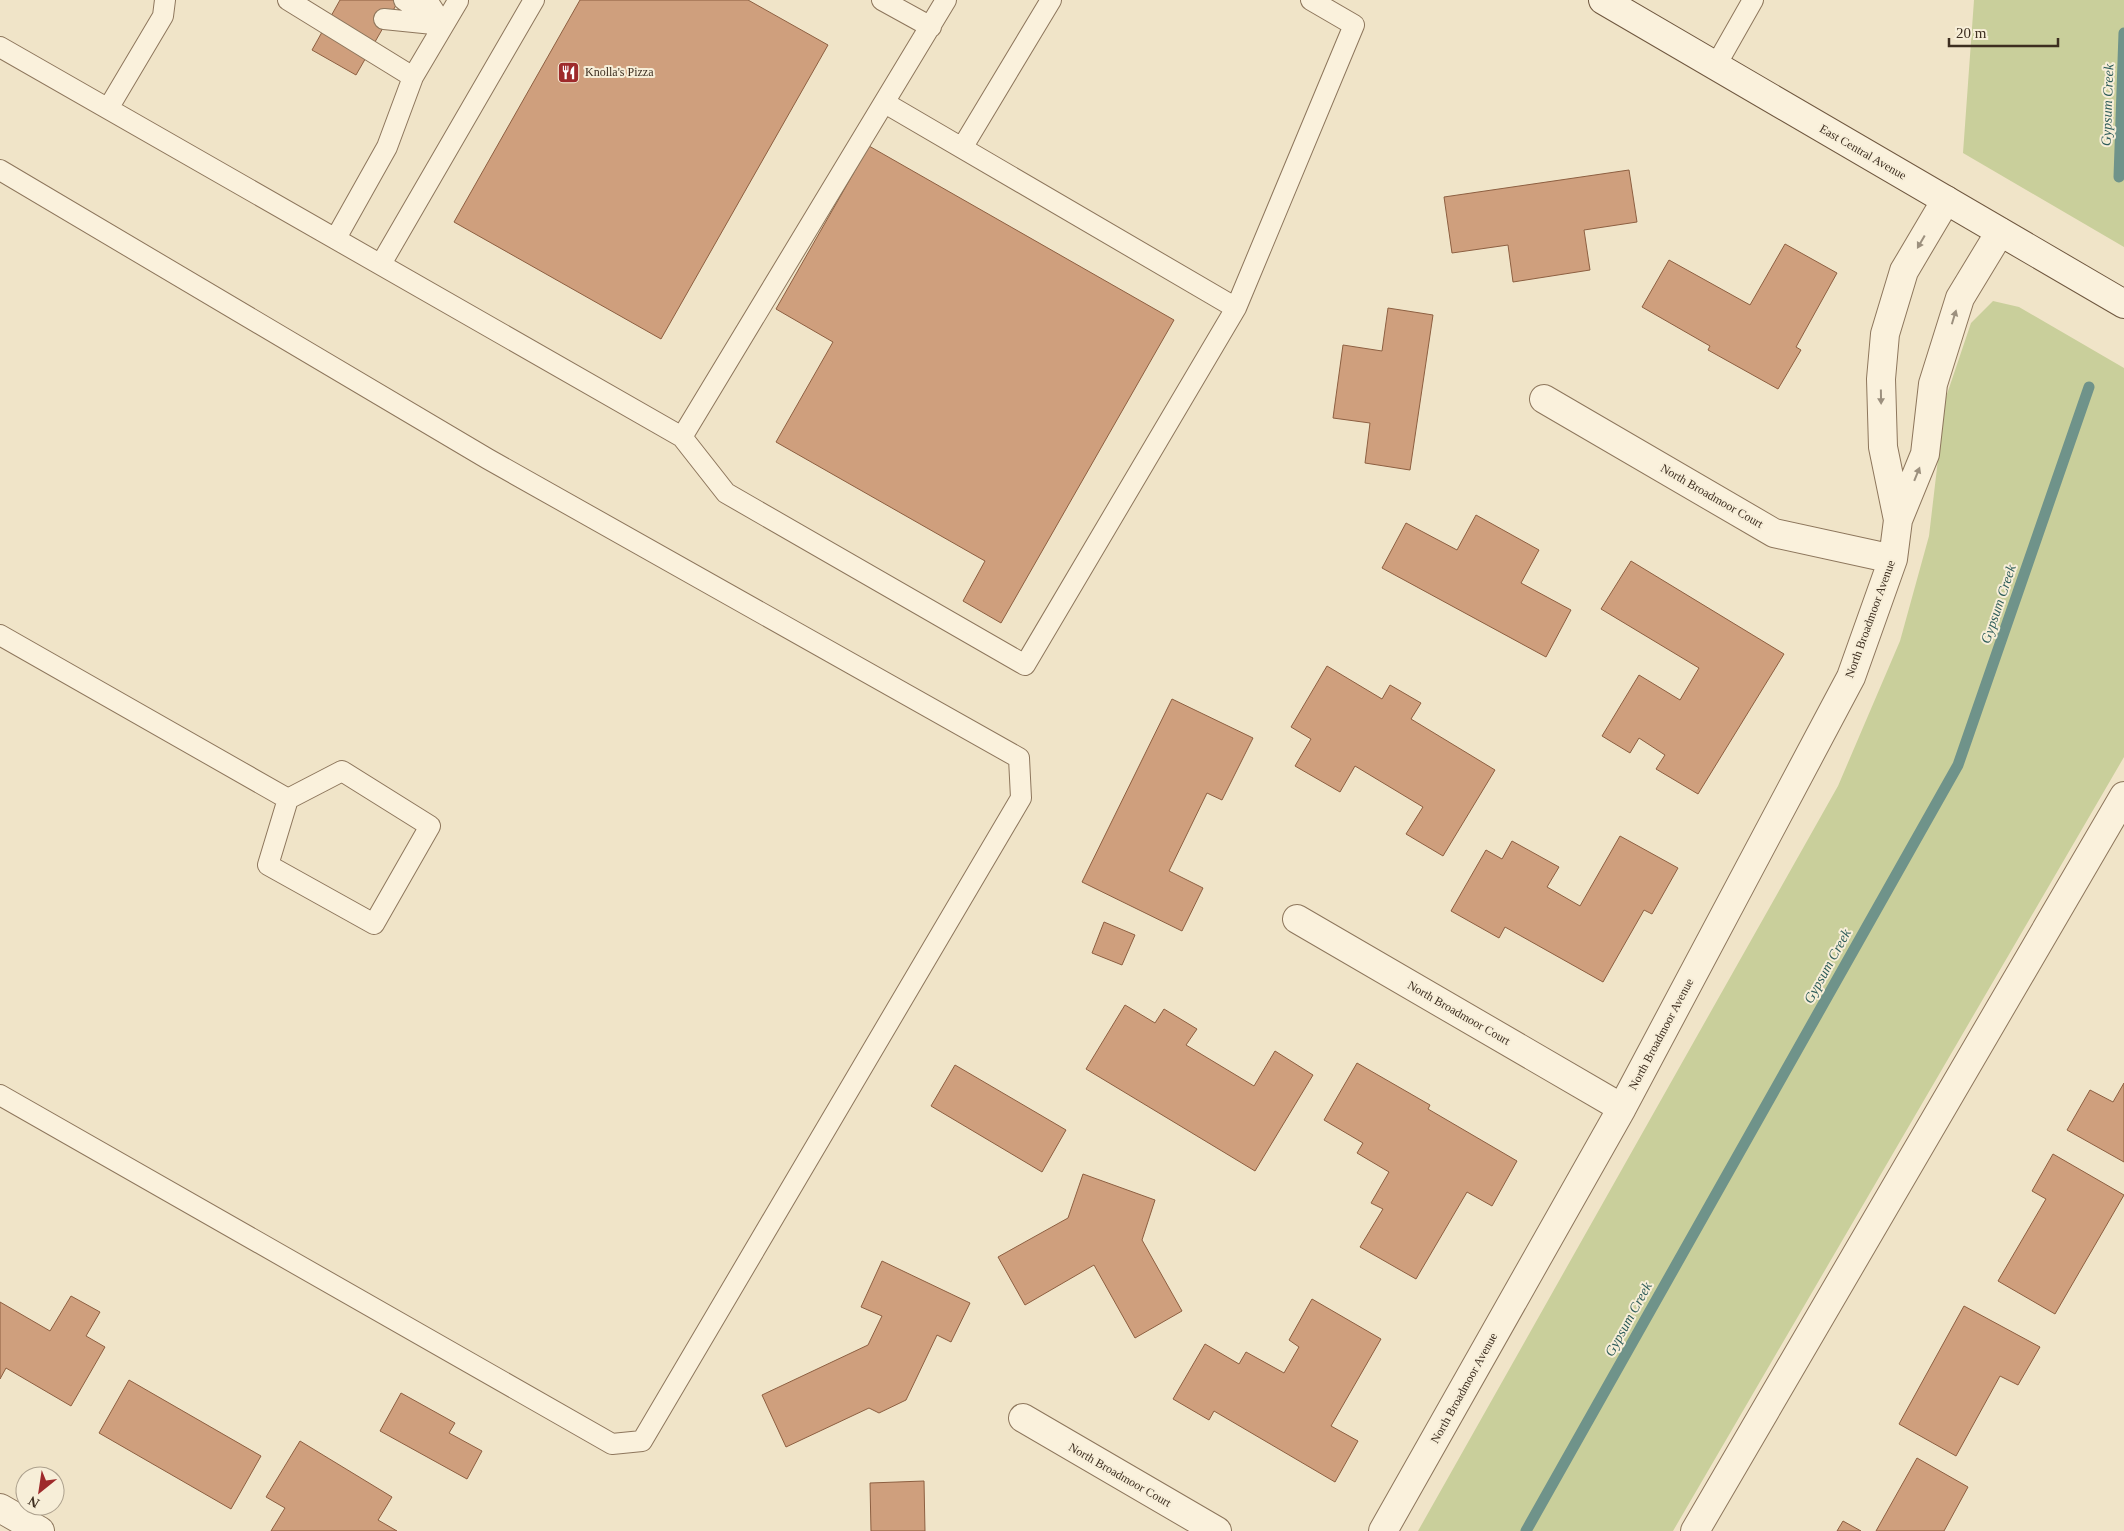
<svg xmlns="http://www.w3.org/2000/svg" width="2124" height="1531" viewBox="0 0 2124 1531" font-family="Georgia,serif">
<rect width="100%" height="100%" fill="#f0e4c8"/>
<!-- green -->
<path fill="#c9cf9b" d="M1974,0H2124V247L1963,153Z
M1993,301L2019,307L2124,368V757L1673,1531H1418L1838,786L1900,641L1929,536L1945,400L1971,323Z"/>
<g fill="none" stroke-linecap="round" stroke-linejoin="round">
<!-- stream -->
<path stroke="#6f938a" stroke-width="11" d="M2119,177L2124,33
M1526,1531L1958,765L2089,387"/>
</g>
<!-- building -->
<path fill="#cf9f7d" stroke="#8d5f41" d="M340,0H399L356,75L312,50Z
M580,0H748L828,45L661,339L454,222Z
M869,146L1174,320L1001,623L963,601L985,561L776,442L833,342L776,309Z
M1629,170L1637,222L1584,230L1590,270L1513,282L1508,245L1452,253L1444,197Z
M1785,244L1837,273L1796,347L1801,350L1778,389L1708,350L1710,346L1642,307L1669,260L1750,305Z
M1388,308L1433,315L1410,470L1365,463L1370,423L1333,418L1343,345L1382,351Z
M1476,515L1539,550L1521,583L1571,610L1546,657L1382,568L1406,523L1457,550Z
M1631,561L1784,654L1698,794L1656,769L1665,755L1639,738L1630,753L1602,736L1639,675L1680,700L1699,668L1601,609Z
M1327,666L1382,699L1390,685L1421,703L1411,719L1495,770L1443,856L1406,834L1423,807L1355,766L1340,792L1295,766L1311,739L1291,727Z
M1172,699L1253,738L1222,800L1207,793L1169,871L1203,888L1182,931L1082,882Z
M1620,836L1678,868L1652,914L1644,910L1603,982L1505,927L1499,938L1451,911L1486,850L1502,859L1512,841L1559,867L1547,887L1580,906Z
M1104,922L1135,935L1122,965L1092,953Z
M1125,1005L1155,1023L1164,1009L1197,1029L1186,1045L1254,1086L1275,1051L1313,1075L1255,1171L1086,1069Z
M1357,1063L1430,1105L1428,1109L1517,1161L1492,1206L1467,1192L1416,1279L1360,1247L1383,1209L1371,1203L1389,1172L1357,1153L1363,1143L1324,1120Z
M955,1065L1066,1130L1042,1172L931,1106Z
M2124,1083V1162L2067,1130L2090,1090L2113,1102Z
M2053,1154L2124,1195L2055,1314L1998,1281L2046,1199L2032,1191Z
M1083,1174L1155,1200L1142,1240L1182,1311L1135,1338L1094,1265L1025,1305L998,1257L1068,1218Z
M882,1261L970,1303L951,1342L937,1335L906,1400L879,1413L869,1408L786,1447L762,1395L868,1345L882,1316L861,1307Z
M71,1296L100,1312L86,1336L105,1347L71,1406L6,1368L0,1379V1302L50,1331Z
M1312,1299L1381,1339L1331,1426L1358,1441L1335,1482L1214,1411L1209,1420L1173,1399L1205,1344L1239,1364L1246,1352L1284,1373L1299,1347L1289,1340Z
M1964,1306L2040,1347L2018,1385L2000,1376L1956,1456L1899,1424Z
M129,1380L261,1456L231,1509L99,1433Z
M401,1393L455,1423L449,1433L482,1451L467,1479L380,1431Z
M300,1441L392,1497L378,1520L397,1531H271L285,1508L266,1497Z
M1917,1458L1968,1487L1944,1531H1876Z
M924,1481L925,1531H871L870,1483Z
M1843,1521L1861,1531H1837Z"/>
<g fill="none" stroke-linecap="round" stroke-linejoin="round">
<defs>
<path id="lane" d="M288,0L413,77
M404,0L436,21
M882,0L931,27
M384,19L443,25L427,0
M0,47L682,437L946,0
M1715,67L1753,0
M109,107L163,16L165,0
M962,148L1051,0
M0,170L488,459L1019,758L1021,798L642,1441L612,1444L0,1095
M336,238L387,147L413,77L458,1
M381,264L534,0
M1236,308L1354,25L1311,0
M682,437L726,493L1025,665L1236,308L885,103
M0,635L288,799
M342,771L430,826L374,924L268,865L288,799Z"/>
<path id="street" d="M1544,399L1774,533L1893,559
M1898,520L1883,447L1881,379L1885,334L1904,271L1946,200
M1297,919L1622,1108
M1023,1418L1217,1531
M0,1508L40,1531
M1383,1531L1622,1108L1851,677L1893,559L1898,520L1925,454L1933,384L1960,298L2000,232
M1695,1531L2124,796"/>
<path id="secondary" d="M1603,0L2124,304"/>
</defs>
<!-- lane casing -->
<use href="#lane" stroke="#8d765c" stroke-width="22"/>
<!-- street casing -->
<use href="#street" stroke="#8d765c" stroke-width="30"/>
<!-- secondary casing -->
<use href="#secondary" stroke="#6f573f" stroke-width="30"/>
<!-- lane -->
<use href="#lane" stroke="#faf1dc" stroke-width="20"/>
<!-- street -->
<use href="#street" stroke="#faf1dc" stroke-width="28"/>
<!-- secondary -->
<use href="#secondary" stroke="#faf1dc" stroke-width="28"/>
</g>
<!-- one-way arrows -->
<defs><path id="oneway-solid" d="M-6-.8H1V-3.2L6.5 0L1 3.2V.8H-6Z" transform="scale(1.25)"/></defs>
<g fill="#9c907e">
<use href="#oneway-solid" transform="translate(1921 242) rotate(120)"/>
<use href="#oneway-solid" transform="translate(1954 317) rotate(-73)"/>
<use href="#oneway-solid" transform="translate(1881 397) rotate(89)"/>
<use href="#oneway-solid" transform="translate(1917 474) rotate(-68)"/>
</g>
<!-- icons -->
<defs>
<symbol id="restaurant-square" viewBox="-11 -11 22 22"><rect x="-9" y="-9" width="18" height="18" rx="4" fill="#9e2a2b" stroke="#f7eed8"/><path d="M-5-6h1v4h1v-4h1v4h1v-4h1v5L-1.5 .5V6h-2V.5L-5-1ZM5-6V6H3V1.5H1.5Q1.5-4 5-6Z" fill="#fff"/></symbol>
</defs>
<g fill-rule="evenodd">
<use href="#restaurant-square" x="556" y="60" width="25" height="25"/>
</g>
<g text-anchor="middle" stroke-width="4" stroke-linejoin="round" paint-order="stroke">
<!-- poi labels -->
<g font-size="12" fill="#3d2e20" stroke="#f7eed8" text-anchor="start">
<text x="585" y="76">Knolla's Pizza</text>
</g>
<!-- street labels -->
<g font-size="12" fill="#3d2e20" stroke="#f7eed8">
<text transform="translate(1863 152) rotate(30)" y="4">East Central Avenue</text>
<text transform="translate(1712 496) rotate(30)" y="4">North Broadmoor Court</text>
<text transform="translate(1870 619) rotate(-70)" y="4">North Broadmoor Avenue</text>
<text transform="translate(1459 1013) rotate(30)" y="4">North Broadmoor Court</text>
<text transform="translate(1661 1034) rotate(-62)" y="4">North Broadmoor Avenue</text>
<text transform="translate(1464 1388) rotate(-61)" y="4">North Broadmoor Avenue</text>
<text transform="translate(1120 1475) rotate(30)" y="4">North Broadmoor Court</text>
</g>
<!-- water labels -->
<g font-size="14" font-style="italic" fill="#2f5d5a" stroke="#f7eed8">
<text transform="translate(2107 105) rotate(-88)" y="5">Gypsum Creek</text>
<text transform="translate(1998 604) rotate(-71)" y="5">Gypsum Creek</text>
<text transform="translate(1827 966) rotate(-61)" y="5">Gypsum Creek</text>
<text transform="translate(1628 1319) rotate(-61)" y="5">Gypsum Creek</text>
</g>
</g>
<!-- north arrow -->
<g transform="translate(40 1491) rotate(210)"><circle r="24" fill="#f7eed8" stroke="#ada18e"/>
<path d="M0-4L9 19L0 12L-9 19Z" fill="#9e2a2b"/>
<text y="-8" font-size="14" font-weight="bold" text-anchor="middle" fill="#3d2e20">N</text>
</g>
<!-- scale -->
<path d="M1949 38v8h109v-8" fill="none" stroke="#3d2e20" stroke-width="2.5"/>
<text x="1956" y="38" font-size="15" fill="#3d2e20" stroke="#f7eed8" stroke-width="4" paint-order="stroke">20 m</text>
</svg>
